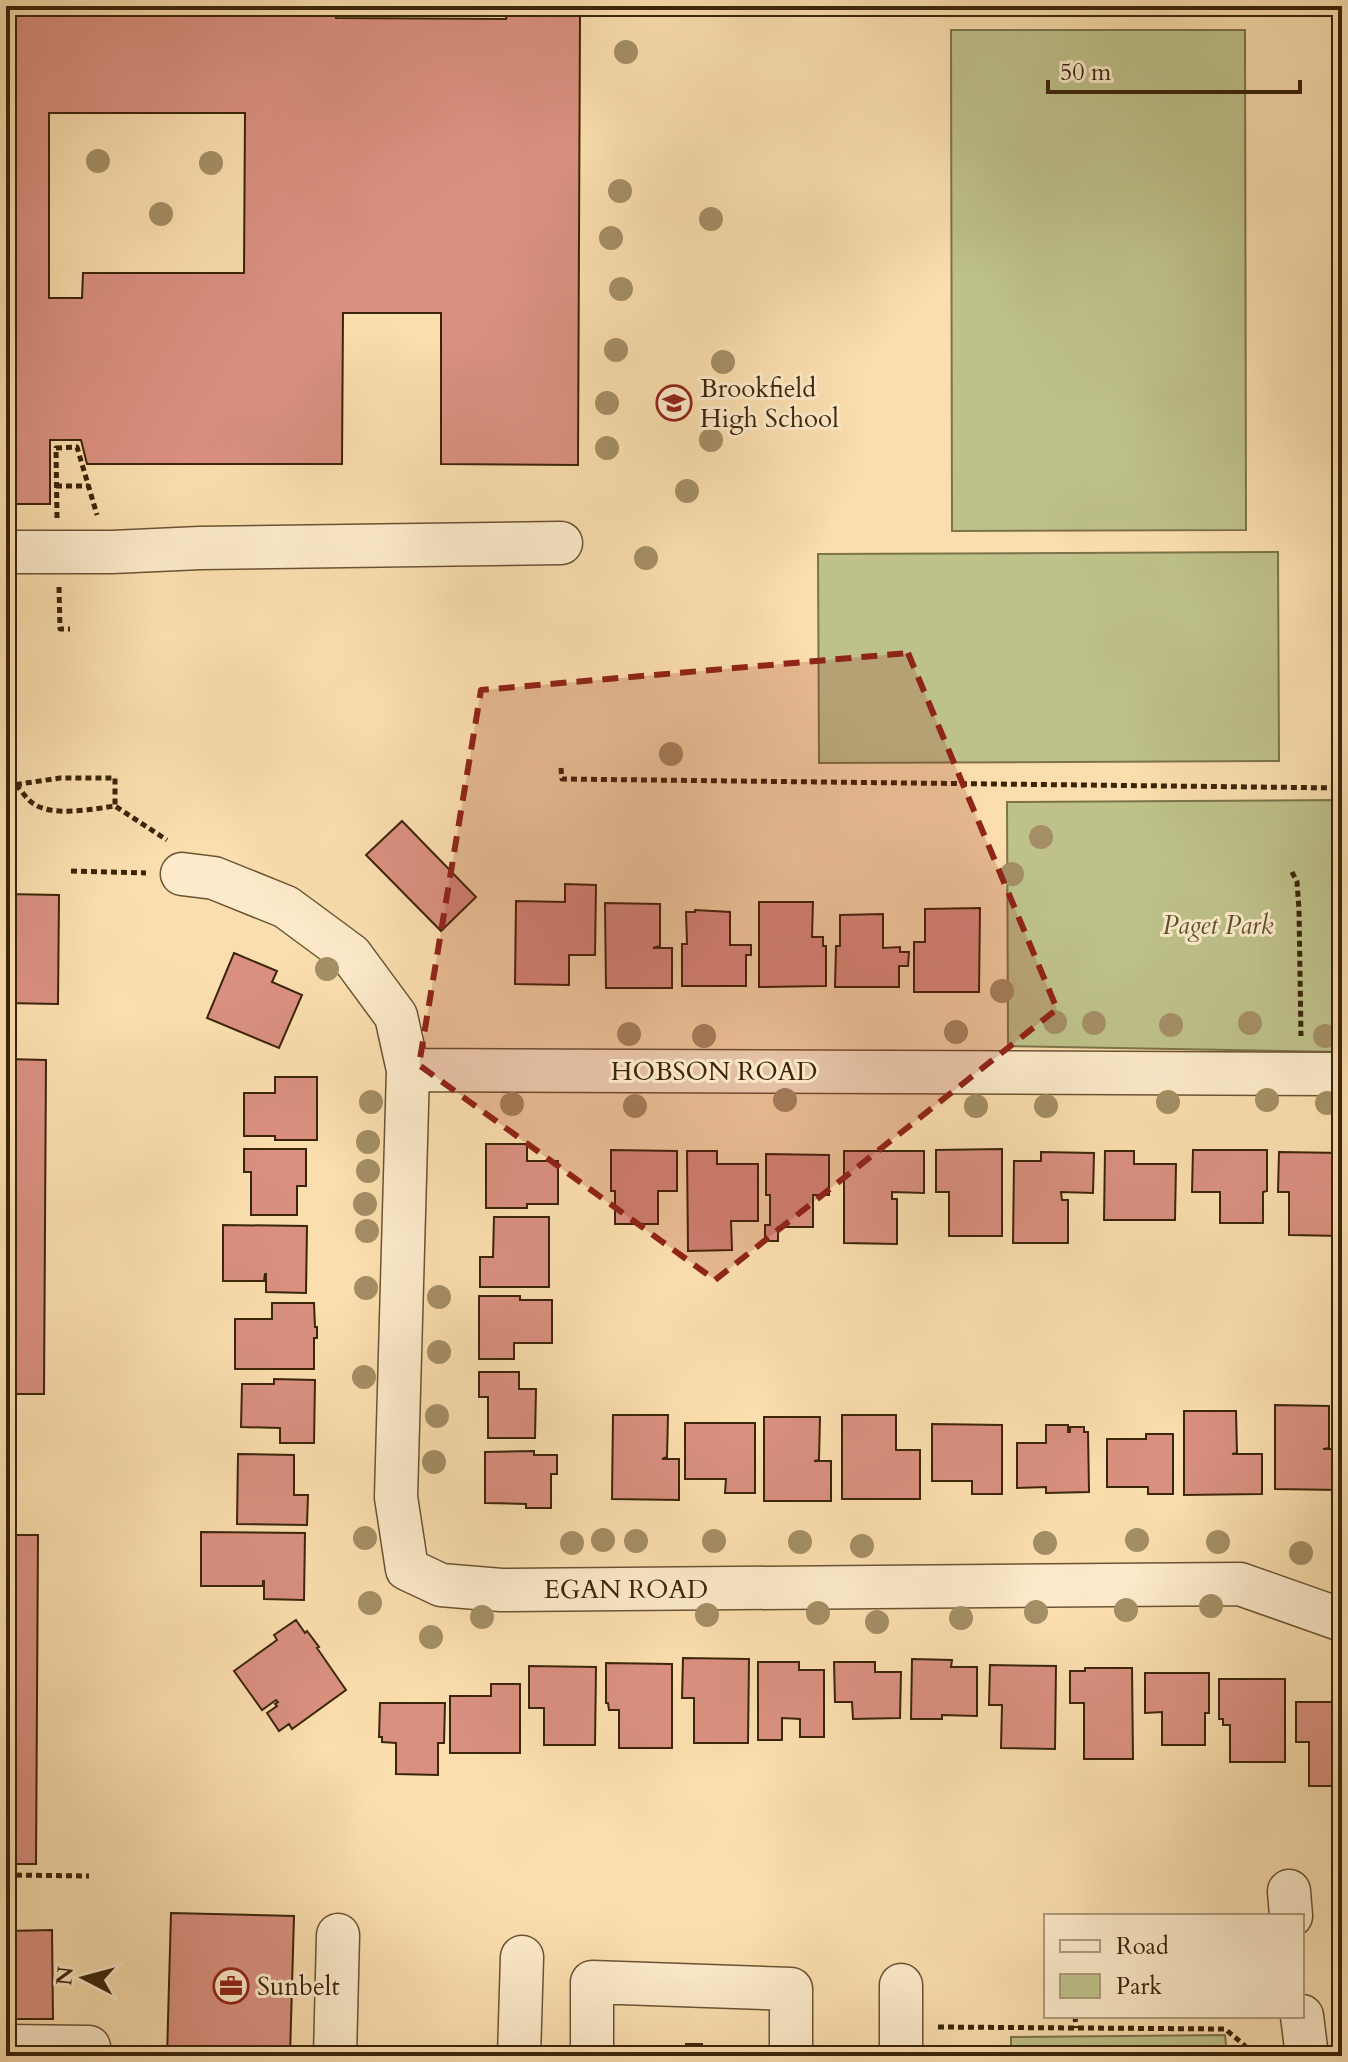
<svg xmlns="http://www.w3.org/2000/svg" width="1348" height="2062" viewBox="0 0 1348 2062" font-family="Cardo,serif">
<rect width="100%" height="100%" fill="#fbdeae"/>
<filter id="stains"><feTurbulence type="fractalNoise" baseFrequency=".0025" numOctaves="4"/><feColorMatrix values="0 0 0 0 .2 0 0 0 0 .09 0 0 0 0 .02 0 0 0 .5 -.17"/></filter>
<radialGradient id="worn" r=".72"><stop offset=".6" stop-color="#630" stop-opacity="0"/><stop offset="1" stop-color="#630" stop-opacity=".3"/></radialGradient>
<!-- green -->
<path fill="#bec18a" stroke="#7c734a" stroke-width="2" d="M951,30H1245L1246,530L952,531Z
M1278,552L1279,761L819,763L818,554Z
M1342,800V1052L1008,1046L1007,802Z
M1225,2035L1227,2056H1011V2037Z"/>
<!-- building -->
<path fill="#da9080" stroke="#3b250a" stroke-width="2" fill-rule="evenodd" d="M6,6L336,7V18L506,19L507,14H580L578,465L441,464V313H343L342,464H87L81,440H50V504H6ZM49,113H245L244,273H83L82,298H49Z
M402,821L476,897L441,931L366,855Z
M565,884L596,885L595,955H569V985L515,984L516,901L565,902Z
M6,894L59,895L58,1004L6,1003Z
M759,902H813L812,937H823V946H826V986L759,987Z
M605,903L660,904V946L653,948H672V988H606Z
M980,908L979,992H914V942H925V909Z
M695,910L730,912V945H751V955H746V986H682V944H687L686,912H695Z
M883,914V948L900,947V952H909L908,966H899V987H835L836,946H840V915Z
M234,953L277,971L272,982L302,995L279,1048L207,1018Z
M6,1059L46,1060L44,1394H6Z
M275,1077H317V1140H275V1136H244V1093H275Z
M486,1144H527V1161H558V1204H527V1208H486Z
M244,1149H306V1186H297V1215H251V1172H244Z
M1002,1149V1236H949V1192H936V1150Z
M611,1150L677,1151V1191H658V1224H615V1191H611Z
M1193,1150H1267V1191L1263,1192V1223H1220V1192H1192Z
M687,1151H717V1164H758V1221H731L732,1250L688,1251Z
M844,1151H924V1193L892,1192V1199H897V1244L844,1243Z
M1105,1151H1134V1164H1176L1175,1220H1104Z
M1041,1152L1094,1153L1093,1193L1061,1192L1062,1200H1068V1243H1013L1014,1161H1041Z
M1279,1152L1342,1153V1236L1289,1235V1192H1278Z
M766,1154L829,1155V1195H813V1227H778V1241H765V1225H770V1195H766Z
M494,1217H549V1287H480V1257H493Z
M223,1225L307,1226L306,1293L266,1292V1274H265L264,1281H223Z
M479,1296H520V1300H552V1343H514V1359H479Z
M272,1303H314L315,1327H317V1338H314V1369H235V1319H272Z
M479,1372H519V1389H536L535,1438H488V1397H479Z
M274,1379L315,1380L314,1443H280V1428L241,1427L242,1384H274Z
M1275,1405L1329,1406V1448L1323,1449H1341L1340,1490L1275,1489Z
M1184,1411H1236L1237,1453L1232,1454H1262V1494L1184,1495Z
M613,1415H668L667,1457L662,1459H679V1500L612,1499Z
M842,1415H896V1450H920V1499H842Z
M764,1417H820L819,1460L814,1461H831V1501H764Z
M685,1423H755V1493H725L726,1479H685Z
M932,1424L1002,1425V1494H972V1481H932Z
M1046,1425H1068V1432H1070V1427H1084V1432H1088L1089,1492L1046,1493V1487L1017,1488V1443H1046Z
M1146,1434H1173V1494H1148V1487H1107V1439H1146Z
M534,1451V1455H557V1474H551V1508H526V1504L485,1503V1452Z
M238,1454L294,1455V1495H308L307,1525L237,1524Z
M201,1532L305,1533L304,1600L264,1599V1581H263V1586H201Z
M6,1535H38L36,1864H6Z
M296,1620L305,1633L307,1631L319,1647L317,1648L346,1690L292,1729L289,1724L279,1731L267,1713L277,1706L275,1704L278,1702L276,1700L262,1710L234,1671L277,1640L274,1635Z
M683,1658L749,1659L748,1743H694V1698H682Z
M912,1659L952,1660L951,1667H977V1716L942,1715V1719H911Z
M758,1662H799V1670H824V1737H800V1719L782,1718V1740H758Z
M834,1662H875V1672H901L900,1718L853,1719L852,1702H835Z
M606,1663L672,1664V1748H619V1710H609L608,1703H606Z
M990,1665L1056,1666L1055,1749L1001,1748L1002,1705H989Z
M529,1666L596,1667L595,1745H544V1708H529Z
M1085,1668H1132L1133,1759H1084V1703H1070V1671H1085Z
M1145,1673H1209V1713H1205V1745H1162V1712L1145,1713Z
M1219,1679H1285V1762H1230V1725H1223V1719H1219Z
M491,1684H520V1753H450V1696H491Z
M1296,1702H1342V1786H1309V1742H1296Z
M380,1703H445L444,1743H438V1775L396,1774V1743L382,1742V1737H379Z
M171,1913L294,1916L290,2056H167Z
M52,1930L53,2019H6V1931Z
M686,2044H702V2056H687Z"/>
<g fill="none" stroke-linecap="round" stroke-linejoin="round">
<defs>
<path id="minor" d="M6,552H112L200,548L561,543
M182,874L214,878L286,907L351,955L396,1016L408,1070L396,1497L407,1569L441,1585L501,1590L1240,1584L1342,1620
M408,1070L1342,1074
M1289,1891L1291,1916
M901,1985V2056
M1302,2016L1307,2056
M6,2046L89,2047
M335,2056L338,1935
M519,2056L522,1957
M592,2056V1982L791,1989V2056"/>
</defs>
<!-- minor casing -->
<use href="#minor" stroke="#6b5333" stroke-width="45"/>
<!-- path -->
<path stroke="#3b250a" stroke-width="5" stroke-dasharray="6 4" stroke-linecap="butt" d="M56,486H89
M57,518L56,448L77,447L97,515
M59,587L60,629H70
M561,768L562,779L1342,788
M16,785C22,791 27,800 34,804C52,817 94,809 115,806L167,840
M6,786L60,778H115V806
M71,871L146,873
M1292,872L1297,882L1299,909L1301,1036
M6,1875L89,1876
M1075,2016L1076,2028
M938,2027L1225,2029L1242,2043L1255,2056"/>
<!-- minor -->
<use href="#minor" stroke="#fceaca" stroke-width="42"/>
</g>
<!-- trees -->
<g fill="#a48e65">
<circle cx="626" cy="52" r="12"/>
<circle cx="98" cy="161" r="12"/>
<circle cx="211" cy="163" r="12"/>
<circle cx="620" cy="191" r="12"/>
<circle cx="161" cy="214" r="12"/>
<circle cx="711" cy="219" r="12"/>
<circle cx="611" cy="238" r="12"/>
<circle cx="621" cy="289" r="12"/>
<circle cx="616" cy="350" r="12"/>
<circle cx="723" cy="362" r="12"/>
<circle cx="607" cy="403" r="12"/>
<circle cx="711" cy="440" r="12"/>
<circle cx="607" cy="448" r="12"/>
<circle cx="687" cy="491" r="12"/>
<circle cx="646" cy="558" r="12"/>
<circle cx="671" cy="754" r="12"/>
<circle cx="1041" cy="837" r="12"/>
<circle cx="1012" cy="874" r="12"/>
<circle cx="327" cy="969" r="12"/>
<circle cx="1002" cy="991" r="12"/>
<circle cx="1055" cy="1022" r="12"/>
<circle cx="1094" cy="1023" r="12"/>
<circle cx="1250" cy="1023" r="12"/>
<circle cx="1171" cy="1025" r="12"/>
<circle cx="956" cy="1032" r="12"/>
<circle cx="629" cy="1034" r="12"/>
<circle cx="704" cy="1036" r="12"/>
<circle cx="1325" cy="1036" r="12"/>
<circle cx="785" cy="1100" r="12"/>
<circle cx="1267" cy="1100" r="12"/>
<circle cx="371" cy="1102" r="12"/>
<circle cx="1168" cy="1102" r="12"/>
<circle cx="1327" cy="1103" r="12"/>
<circle cx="512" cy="1104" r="12"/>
<circle cx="635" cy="1106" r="12"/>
<circle cx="976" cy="1106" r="12"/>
<circle cx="1046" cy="1106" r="12"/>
<circle cx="368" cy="1142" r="12"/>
<circle cx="368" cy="1171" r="12"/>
<circle cx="365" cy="1204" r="12"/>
<circle cx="367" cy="1231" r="12"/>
<circle cx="366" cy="1288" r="12"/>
<circle cx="439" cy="1297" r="12"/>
<circle cx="439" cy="1352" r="12"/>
<circle cx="364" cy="1377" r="12"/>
<circle cx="437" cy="1416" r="12"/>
<circle cx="434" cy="1462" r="12"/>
<circle cx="365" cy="1538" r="12"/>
<circle cx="603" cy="1540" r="12"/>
<circle cx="1137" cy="1540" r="12"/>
<circle cx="636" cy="1541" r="12"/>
<circle cx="714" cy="1541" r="12"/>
<circle cx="800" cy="1542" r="12"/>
<circle cx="1218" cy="1542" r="12"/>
<circle cx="572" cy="1543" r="12"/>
<circle cx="1045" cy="1543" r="12"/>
<circle cx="862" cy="1546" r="12"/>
<circle cx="1301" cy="1553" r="12"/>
<circle cx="370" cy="1603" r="12"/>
<circle cx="1211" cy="1606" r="12"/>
<circle cx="1126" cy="1610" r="12"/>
<circle cx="1036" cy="1612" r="12"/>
<circle cx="818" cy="1613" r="12"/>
<circle cx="707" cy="1615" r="12"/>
<circle cx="482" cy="1617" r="12"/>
<circle cx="961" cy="1618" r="12"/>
<circle cx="877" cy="1622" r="12"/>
<circle cx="431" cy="1637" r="12"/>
</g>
<!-- marked area -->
<path fill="#8f2418" fill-opacity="0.2" stroke="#8f2418" stroke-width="6" stroke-dasharray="16 10" stroke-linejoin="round" d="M908,653L1057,1009L715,1280L419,1065L481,690Z"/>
<!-- icons -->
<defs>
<symbol id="school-ring" viewBox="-11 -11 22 22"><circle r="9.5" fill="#fceaca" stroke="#8f2418" stroke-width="1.5"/><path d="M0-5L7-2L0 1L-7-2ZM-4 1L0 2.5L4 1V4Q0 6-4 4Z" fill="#8f2418"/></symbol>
<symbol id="office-ring" viewBox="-11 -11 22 22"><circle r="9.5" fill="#fceaca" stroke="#8f2418" stroke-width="1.5"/><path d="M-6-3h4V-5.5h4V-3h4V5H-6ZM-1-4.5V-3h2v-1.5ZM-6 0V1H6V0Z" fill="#8f2418"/></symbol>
</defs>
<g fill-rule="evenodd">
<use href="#school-ring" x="654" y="383" width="40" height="40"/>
<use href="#office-ring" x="211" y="1966" width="40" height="40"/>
</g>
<g text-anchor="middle" stroke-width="6" stroke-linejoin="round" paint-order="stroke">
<!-- poi labels -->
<g font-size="26" fill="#3b250a" stroke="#fceaca" text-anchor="start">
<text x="700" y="397">Brookfield<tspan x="700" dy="30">High School</tspan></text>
<text x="257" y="1995">Sunbelt</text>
</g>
<!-- park labels -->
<g font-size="26" font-style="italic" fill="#5c4c2a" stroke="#fceaca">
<text x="1218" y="934">Paget Park</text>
</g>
<!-- street labels -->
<g font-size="26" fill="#3b250a" stroke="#fceaca">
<text x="714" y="1080">HOBSON ROAD</text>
<text x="626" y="1598">EGAN ROAD</text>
</g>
</g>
<!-- margin -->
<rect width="1348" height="2062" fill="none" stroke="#fbdeae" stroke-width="32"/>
<rect x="8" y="8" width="1332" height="2046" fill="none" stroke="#3b250a" stroke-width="4"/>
<rect x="16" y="16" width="1316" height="2030" fill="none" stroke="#3b250a" stroke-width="2"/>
<!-- legend -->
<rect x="1044" y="1914" width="260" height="104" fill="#fceaca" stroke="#af9b7d" stroke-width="2"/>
<rect x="1060" y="1940" width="40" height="12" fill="#fceaca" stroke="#af9b7d" stroke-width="2"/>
<text x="1116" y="1954" font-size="24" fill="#3b250a">Road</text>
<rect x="1060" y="1974" width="40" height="24" fill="#bec18a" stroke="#af9b7d" stroke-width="2"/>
<text x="1116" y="1994" font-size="24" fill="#3b250a">Park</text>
<!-- north arrow -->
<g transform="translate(84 1978) rotate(276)" stroke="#fceaca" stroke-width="6" paint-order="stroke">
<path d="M0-6L14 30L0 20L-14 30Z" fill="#3b250a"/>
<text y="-12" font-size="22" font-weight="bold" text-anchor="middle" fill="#3b250a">N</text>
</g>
<!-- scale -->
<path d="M1048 80v12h252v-12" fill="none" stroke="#3b250a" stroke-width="4"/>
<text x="1060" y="80" font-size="24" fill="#3b250a" stroke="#fceaca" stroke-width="6" paint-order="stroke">50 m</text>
<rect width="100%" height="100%" filter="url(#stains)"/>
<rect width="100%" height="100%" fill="url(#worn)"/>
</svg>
